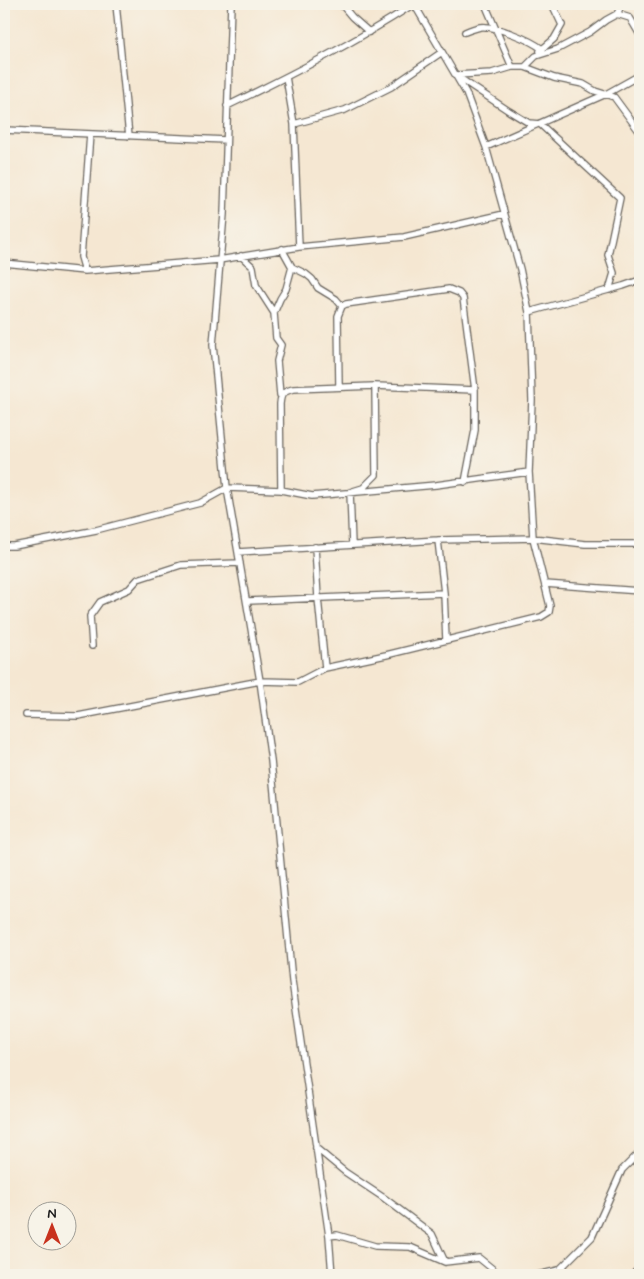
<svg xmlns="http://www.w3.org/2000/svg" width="644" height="1279" viewBox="0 0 644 1279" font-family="Mynerve,sans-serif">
<rect width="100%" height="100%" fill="#f7f3e8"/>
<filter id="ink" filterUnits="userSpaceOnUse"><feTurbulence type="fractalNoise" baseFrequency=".02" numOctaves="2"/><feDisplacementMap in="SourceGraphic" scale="10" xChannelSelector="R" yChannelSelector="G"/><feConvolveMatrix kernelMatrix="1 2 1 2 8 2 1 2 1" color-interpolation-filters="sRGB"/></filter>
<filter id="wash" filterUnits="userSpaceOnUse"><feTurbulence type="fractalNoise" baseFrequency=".0096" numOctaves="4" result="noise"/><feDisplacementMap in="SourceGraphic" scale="20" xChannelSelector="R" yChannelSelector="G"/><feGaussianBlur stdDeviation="1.12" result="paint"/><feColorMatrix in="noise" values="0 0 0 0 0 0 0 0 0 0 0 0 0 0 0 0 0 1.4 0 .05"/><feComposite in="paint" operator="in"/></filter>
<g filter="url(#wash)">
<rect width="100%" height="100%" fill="#f5e7d2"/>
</g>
<g filter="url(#ink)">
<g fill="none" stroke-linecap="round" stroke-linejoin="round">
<defs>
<path id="minor" d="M116,4L129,136
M231,4L224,214L213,345L227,488L260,681L271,761L292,981L329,1236L332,1275
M341,4L352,17L369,32
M485,4L512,67
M617,14L622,4
M465,32C470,30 475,28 480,27C495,25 531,40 542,49
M540,51L554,39L562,25L552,4
M525,67L536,56L558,49L590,32L606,20L617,14L630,18L640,35
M456,75L492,73L512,67H525L554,78L583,84L595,91L614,97L639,131L640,130
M286,77L294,124L299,247
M458,77L509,111L529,123L540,124L620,198L608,255L614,273L609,290
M227,106C291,75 354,43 414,4
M294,124L345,110L391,87L442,52
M4,130L226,140
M486,147L606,94L640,75
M241,256L253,267L256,285L274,313L276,338L281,345L277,361L280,395
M4,263L85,271L219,260L299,247L404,237L504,214
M292,267L306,274L312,279L318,288L336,299L342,306
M85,271L81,257L90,134
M529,312L623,286L640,280
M274,313L280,299L286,289L292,267L282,249
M339,387L338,316L342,306L346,304L449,289L459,293L463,298L475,390V430L465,482
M281,490L280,404C281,393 283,392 293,389L375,386L475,390
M438,540L444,593L446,640
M352,545L350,492L363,488L376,475L375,386
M4,546H14L96,530L200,503L227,488L281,490L312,496L436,485L529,472
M315,547L318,598L325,668
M238,552L438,540L533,538L585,544H640
M545,584L640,591
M247,601L444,593
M92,646L90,616L100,602L129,589L138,579L181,565L240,563
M26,715L78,716L260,681L298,682L325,668L386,655L541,617L549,612L550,606L533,538L529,472L532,400L529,312L520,269L486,147L466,93L414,4
M316,1148L345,1172L384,1198L432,1234L445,1262
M329,1236L337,1235L375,1246L410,1247L445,1262L479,1258L500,1275
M538,1275L559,1270L592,1237L622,1170L640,1152
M633,1275L640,1267"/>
</defs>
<!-- minor casing -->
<use href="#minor" stroke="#68635c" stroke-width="8"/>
<!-- minor -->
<use href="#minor" stroke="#fff" stroke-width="5.5"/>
</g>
</g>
<!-- margin -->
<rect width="644" height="1279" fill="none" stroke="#f7f3e8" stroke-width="20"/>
<!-- north arrow -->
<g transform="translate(52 1226)"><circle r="24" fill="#f7f3e8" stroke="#9f9d96"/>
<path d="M0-4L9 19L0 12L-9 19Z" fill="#c8321e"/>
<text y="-8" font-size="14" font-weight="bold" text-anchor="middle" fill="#1c1c1c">N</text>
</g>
</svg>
